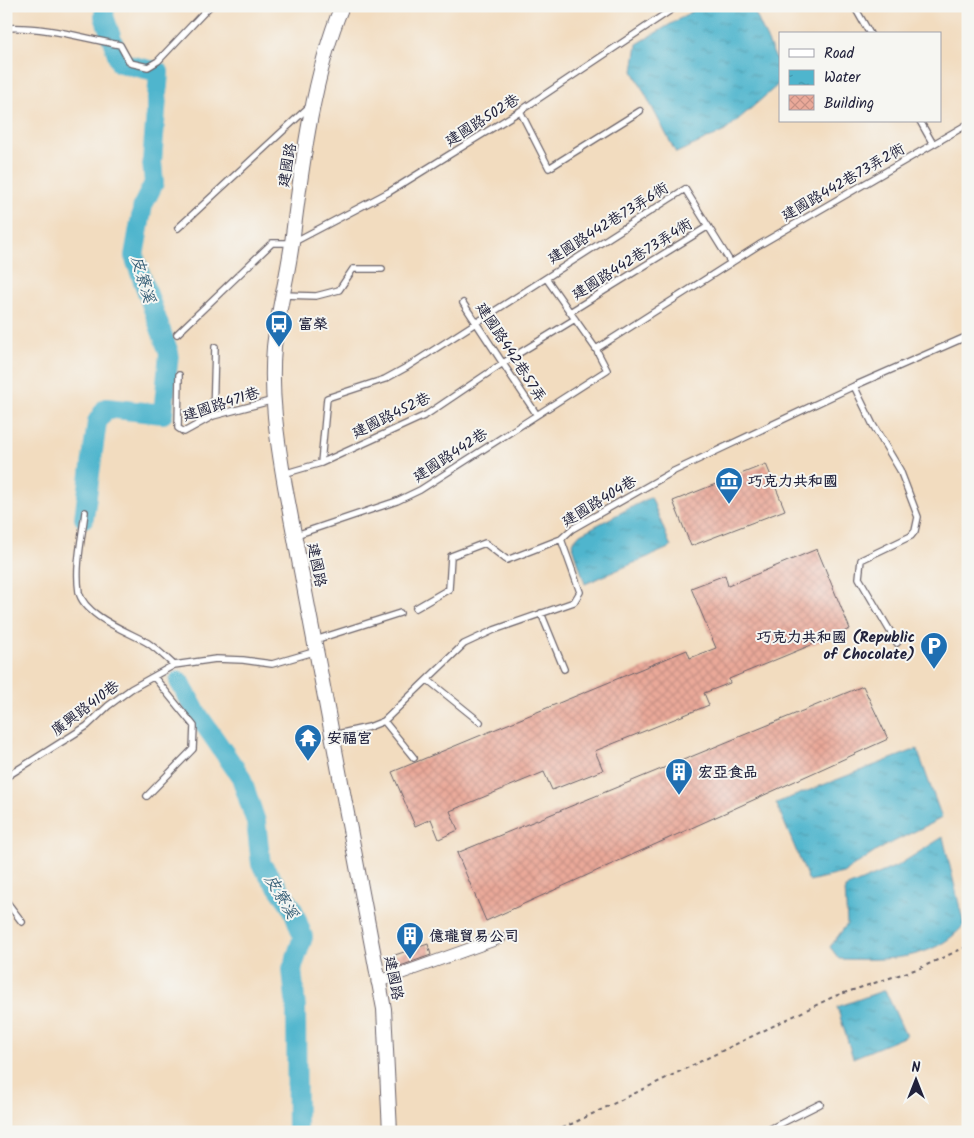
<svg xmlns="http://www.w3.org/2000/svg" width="974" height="1138" viewBox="0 0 974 1138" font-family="Kalam,'LXGW WenKai TC',sans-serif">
<defs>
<pattern id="water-ripples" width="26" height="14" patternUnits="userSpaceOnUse" patternTransform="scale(1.25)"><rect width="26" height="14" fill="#4fb5cd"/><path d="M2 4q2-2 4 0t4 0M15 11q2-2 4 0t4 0" fill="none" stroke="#4193a8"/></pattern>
<pattern id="building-cross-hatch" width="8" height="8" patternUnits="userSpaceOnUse" patternTransform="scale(1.25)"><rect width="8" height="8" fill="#eaa999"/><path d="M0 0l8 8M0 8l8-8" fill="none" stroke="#c89185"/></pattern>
</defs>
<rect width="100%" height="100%" fill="#f6f6f2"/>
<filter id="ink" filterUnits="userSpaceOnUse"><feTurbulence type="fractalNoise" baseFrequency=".02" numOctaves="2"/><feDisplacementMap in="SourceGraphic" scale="10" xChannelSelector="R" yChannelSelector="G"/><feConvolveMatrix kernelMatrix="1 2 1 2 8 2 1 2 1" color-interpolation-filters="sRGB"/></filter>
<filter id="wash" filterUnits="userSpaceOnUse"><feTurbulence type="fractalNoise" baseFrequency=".0096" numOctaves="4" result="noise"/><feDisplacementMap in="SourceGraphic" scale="20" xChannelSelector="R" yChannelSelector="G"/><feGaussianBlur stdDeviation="1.12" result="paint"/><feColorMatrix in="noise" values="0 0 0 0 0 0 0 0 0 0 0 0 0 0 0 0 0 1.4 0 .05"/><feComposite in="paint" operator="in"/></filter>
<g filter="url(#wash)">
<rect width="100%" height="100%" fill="#f2dcbf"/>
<!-- water -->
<path fill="url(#water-ripples)" stroke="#386c84" d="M701,6H752L780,68V83L725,131L676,153L633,71L637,44Z
M651,497L671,547L585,584L572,543L580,534Z
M917,749L942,818L883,847L843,873L809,881L776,803Z
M943,837L964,925C932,962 884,960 839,959L830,947L847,924L845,888L897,866Z
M885,990L906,1036L853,1058L837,1007Z"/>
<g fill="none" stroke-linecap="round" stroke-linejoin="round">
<!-- river -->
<path stroke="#4fb5cd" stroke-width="20" d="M84,518L97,422L106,408L163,414L169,353L134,256L143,205L154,183L152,162L159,72L120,63L104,16L105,6
M179,681L198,715L241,777L256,822L261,864L292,907L303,937L292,969L296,1009L297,1132"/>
</g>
<g id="blocks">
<!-- building -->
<path fill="url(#building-cross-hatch)" d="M766,464L785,510L691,546L673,501Z
M817,549L850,629L729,679L730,683L704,693L709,705L595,751L603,770L552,790L544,772L450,811L458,830L439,839L431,819L415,826L392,772L687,650L690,658L716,648L691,588L725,575L728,586Z
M863,686L888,739L486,921L457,853Z
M428,944L431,955L389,970L386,958Z"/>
</g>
</g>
<g filter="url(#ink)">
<use href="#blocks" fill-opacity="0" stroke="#6b6369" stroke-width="1"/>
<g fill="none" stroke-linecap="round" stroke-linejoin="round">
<defs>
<path id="service" d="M854,6L870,34
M6,28C46,26 82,38 120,45L130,63L148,67L158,61L210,6
M520,111L549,168L640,111
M920,121L933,144
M178,228L311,105
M282,295L316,296L339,290L353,269H382
M463,303L537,415
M570,312L707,227
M177,334L272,243H292L389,192L520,111L677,6
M596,349L759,245L968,124
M179,375L178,428L184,432L213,416L274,400
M854,386L873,425L900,470L918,517L915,531L911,536L861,560L859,578L897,643
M213,416L215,347
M321,463L327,398L385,379L407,367L685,189L731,263
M283,474L321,463L426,415L503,363L575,319
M85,512C82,538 75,566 79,592C84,616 129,632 148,643C157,649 166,658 174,665
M296,535L397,501L420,490L607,370L596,349L546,278
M416,608L449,589L451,556L485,543L507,560L561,539
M541,613L564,669
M315,640L400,613
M428,680L480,722
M384,721L414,758
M333,735L369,727L384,721L464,644L494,630L574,602L580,592L561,539L572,529L674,471L854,386L968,336
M6,777L87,726L108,706L131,689L174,665L216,659L243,660L272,664L317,651
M147,796L193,749L194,726L154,677
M6,901L22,922
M764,1132L820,1104"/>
<path id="minor" d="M377,982L500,938"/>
<path id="tertiary" d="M342,6C314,72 302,163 293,235C289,272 278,309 274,347C270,393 277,440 285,486L384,1009L390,1132"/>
</defs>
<!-- service casing -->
<use href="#service" stroke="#6b6369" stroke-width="8"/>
<!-- minor casing -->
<use href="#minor" stroke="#6b6369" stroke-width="13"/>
<!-- tertiary casing -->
<use href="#tertiary" stroke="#6b6369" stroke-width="16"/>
<!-- path -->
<path stroke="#6b6369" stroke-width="2" stroke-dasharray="4 4" stroke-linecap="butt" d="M555,1132L835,996L920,968L968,946"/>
<!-- service -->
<use href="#service" stroke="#fff" stroke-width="5.5"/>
<!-- minor -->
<use href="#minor" stroke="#fff" stroke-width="11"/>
<!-- tertiary -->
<use href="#tertiary" stroke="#fff" stroke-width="14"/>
</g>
</g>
<!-- icons -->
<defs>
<symbol id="bus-pin" viewBox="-11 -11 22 30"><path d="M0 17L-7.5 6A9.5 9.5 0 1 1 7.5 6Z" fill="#1f6fb2" stroke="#f6f6f2"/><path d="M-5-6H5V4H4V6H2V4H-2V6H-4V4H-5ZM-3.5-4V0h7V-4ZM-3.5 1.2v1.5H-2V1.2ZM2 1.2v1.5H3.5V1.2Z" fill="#fff"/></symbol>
<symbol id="museum-pin" viewBox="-11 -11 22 30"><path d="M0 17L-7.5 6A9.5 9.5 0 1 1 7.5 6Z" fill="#1f6fb2" stroke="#f6f6f2"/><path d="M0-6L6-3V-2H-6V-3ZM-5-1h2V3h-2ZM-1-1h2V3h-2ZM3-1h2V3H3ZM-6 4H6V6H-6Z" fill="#fff"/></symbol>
<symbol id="parking-pin" viewBox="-11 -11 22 30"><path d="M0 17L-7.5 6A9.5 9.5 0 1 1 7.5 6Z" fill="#1f6fb2" stroke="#f6f6f2"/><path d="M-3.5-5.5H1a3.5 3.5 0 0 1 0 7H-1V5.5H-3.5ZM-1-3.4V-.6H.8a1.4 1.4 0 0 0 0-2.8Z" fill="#fff"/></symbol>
<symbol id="temple-pin" viewBox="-11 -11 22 30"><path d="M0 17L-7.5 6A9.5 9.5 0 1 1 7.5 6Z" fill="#1f6fb2" stroke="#f6f6f2"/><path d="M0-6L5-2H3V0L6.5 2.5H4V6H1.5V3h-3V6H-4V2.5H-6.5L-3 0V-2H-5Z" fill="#fff"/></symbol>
<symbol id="building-pin" viewBox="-11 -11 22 30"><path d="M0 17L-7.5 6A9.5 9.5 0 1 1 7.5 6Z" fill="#1f6fb2" stroke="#f6f6f2"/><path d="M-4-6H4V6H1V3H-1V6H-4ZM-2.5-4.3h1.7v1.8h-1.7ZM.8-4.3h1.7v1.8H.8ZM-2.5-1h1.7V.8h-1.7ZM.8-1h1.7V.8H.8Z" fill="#fff"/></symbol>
</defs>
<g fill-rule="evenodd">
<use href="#bus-pin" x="263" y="308" width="32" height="43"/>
<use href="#museum-pin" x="713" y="465" width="32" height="43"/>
<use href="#parking-pin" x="918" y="630" width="32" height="43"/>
<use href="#temple-pin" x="292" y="722" width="32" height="43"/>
<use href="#building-pin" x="663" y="756" width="32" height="43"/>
<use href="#building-pin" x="394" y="920" width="32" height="43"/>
</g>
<g text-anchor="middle" stroke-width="4" stroke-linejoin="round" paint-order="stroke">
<!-- street labels -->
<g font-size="15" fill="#22223b" stroke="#f6f6f2">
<text transform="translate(482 120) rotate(-32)" y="5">建國路502巷</text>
<text transform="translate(287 165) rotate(-80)" y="5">建國路</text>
<text transform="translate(843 182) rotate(-30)" y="5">建國路442巷73弄2衖</text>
<text transform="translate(608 223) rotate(-32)" y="5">建國路442巷73弄6衖</text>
<text transform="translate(632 259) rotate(-32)" y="5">建國路442巷73弄4衖</text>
<text transform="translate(511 352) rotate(57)" y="5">建國路442巷57弄</text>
<text transform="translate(221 404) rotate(-18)" y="5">建國路471巷</text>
<text transform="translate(391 415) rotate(-26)" y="5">建國路452巷</text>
<text transform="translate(450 455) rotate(-33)" y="5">建國路442巷</text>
<text transform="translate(599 501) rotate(-31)" y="5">建國路404巷</text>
<text transform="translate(317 565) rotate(79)" y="5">建國路</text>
<text transform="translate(85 708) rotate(-37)" y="5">廣興路410巷</text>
<text transform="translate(394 978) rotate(79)" y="5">建國路</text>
</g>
<!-- poi labels -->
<g font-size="15" font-weight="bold" fill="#22223b" stroke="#f6f6f2" text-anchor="start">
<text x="298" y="329">富榮</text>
<text x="748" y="486">巧克力共和國</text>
<text x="915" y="642" text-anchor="end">巧克力共和國 (Republic<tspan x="915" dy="17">of Chocolate)</tspan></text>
<text x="327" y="743">安福宮</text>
<text x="698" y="777">宏亞食品</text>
<text x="429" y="941">億瓏貿易公司</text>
</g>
<!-- water labels -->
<g font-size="16" font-style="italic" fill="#345d75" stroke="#f6f6f2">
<text transform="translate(144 279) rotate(74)" y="6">皮寮溪</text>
<text transform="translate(282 896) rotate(59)" y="6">皮寮溪</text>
</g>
</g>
<!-- margin -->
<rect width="974" height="1138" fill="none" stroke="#f6f6f2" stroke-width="25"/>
<!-- legend -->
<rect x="779" y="32" width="162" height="90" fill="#f6f6f2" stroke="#a1a1a9"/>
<rect x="789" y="49" width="25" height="8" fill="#ffffff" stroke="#a1a1a9"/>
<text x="824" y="58" font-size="15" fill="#22223b">Road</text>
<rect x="789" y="70" width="25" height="15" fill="url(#water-ripples)" stroke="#a1a1a9"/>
<text x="824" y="82" font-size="15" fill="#22223b">Water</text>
<rect x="789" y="95" width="25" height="15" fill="url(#building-cross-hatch)" stroke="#a1a1a9"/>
<text x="824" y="108" font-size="15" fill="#22223b">Building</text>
<!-- north arrow -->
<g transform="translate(916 1080)" stroke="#f6f6f2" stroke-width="4" paint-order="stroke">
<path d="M0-4L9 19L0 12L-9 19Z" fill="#22223b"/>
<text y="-8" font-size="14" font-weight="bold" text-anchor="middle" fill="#22223b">N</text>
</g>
</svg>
